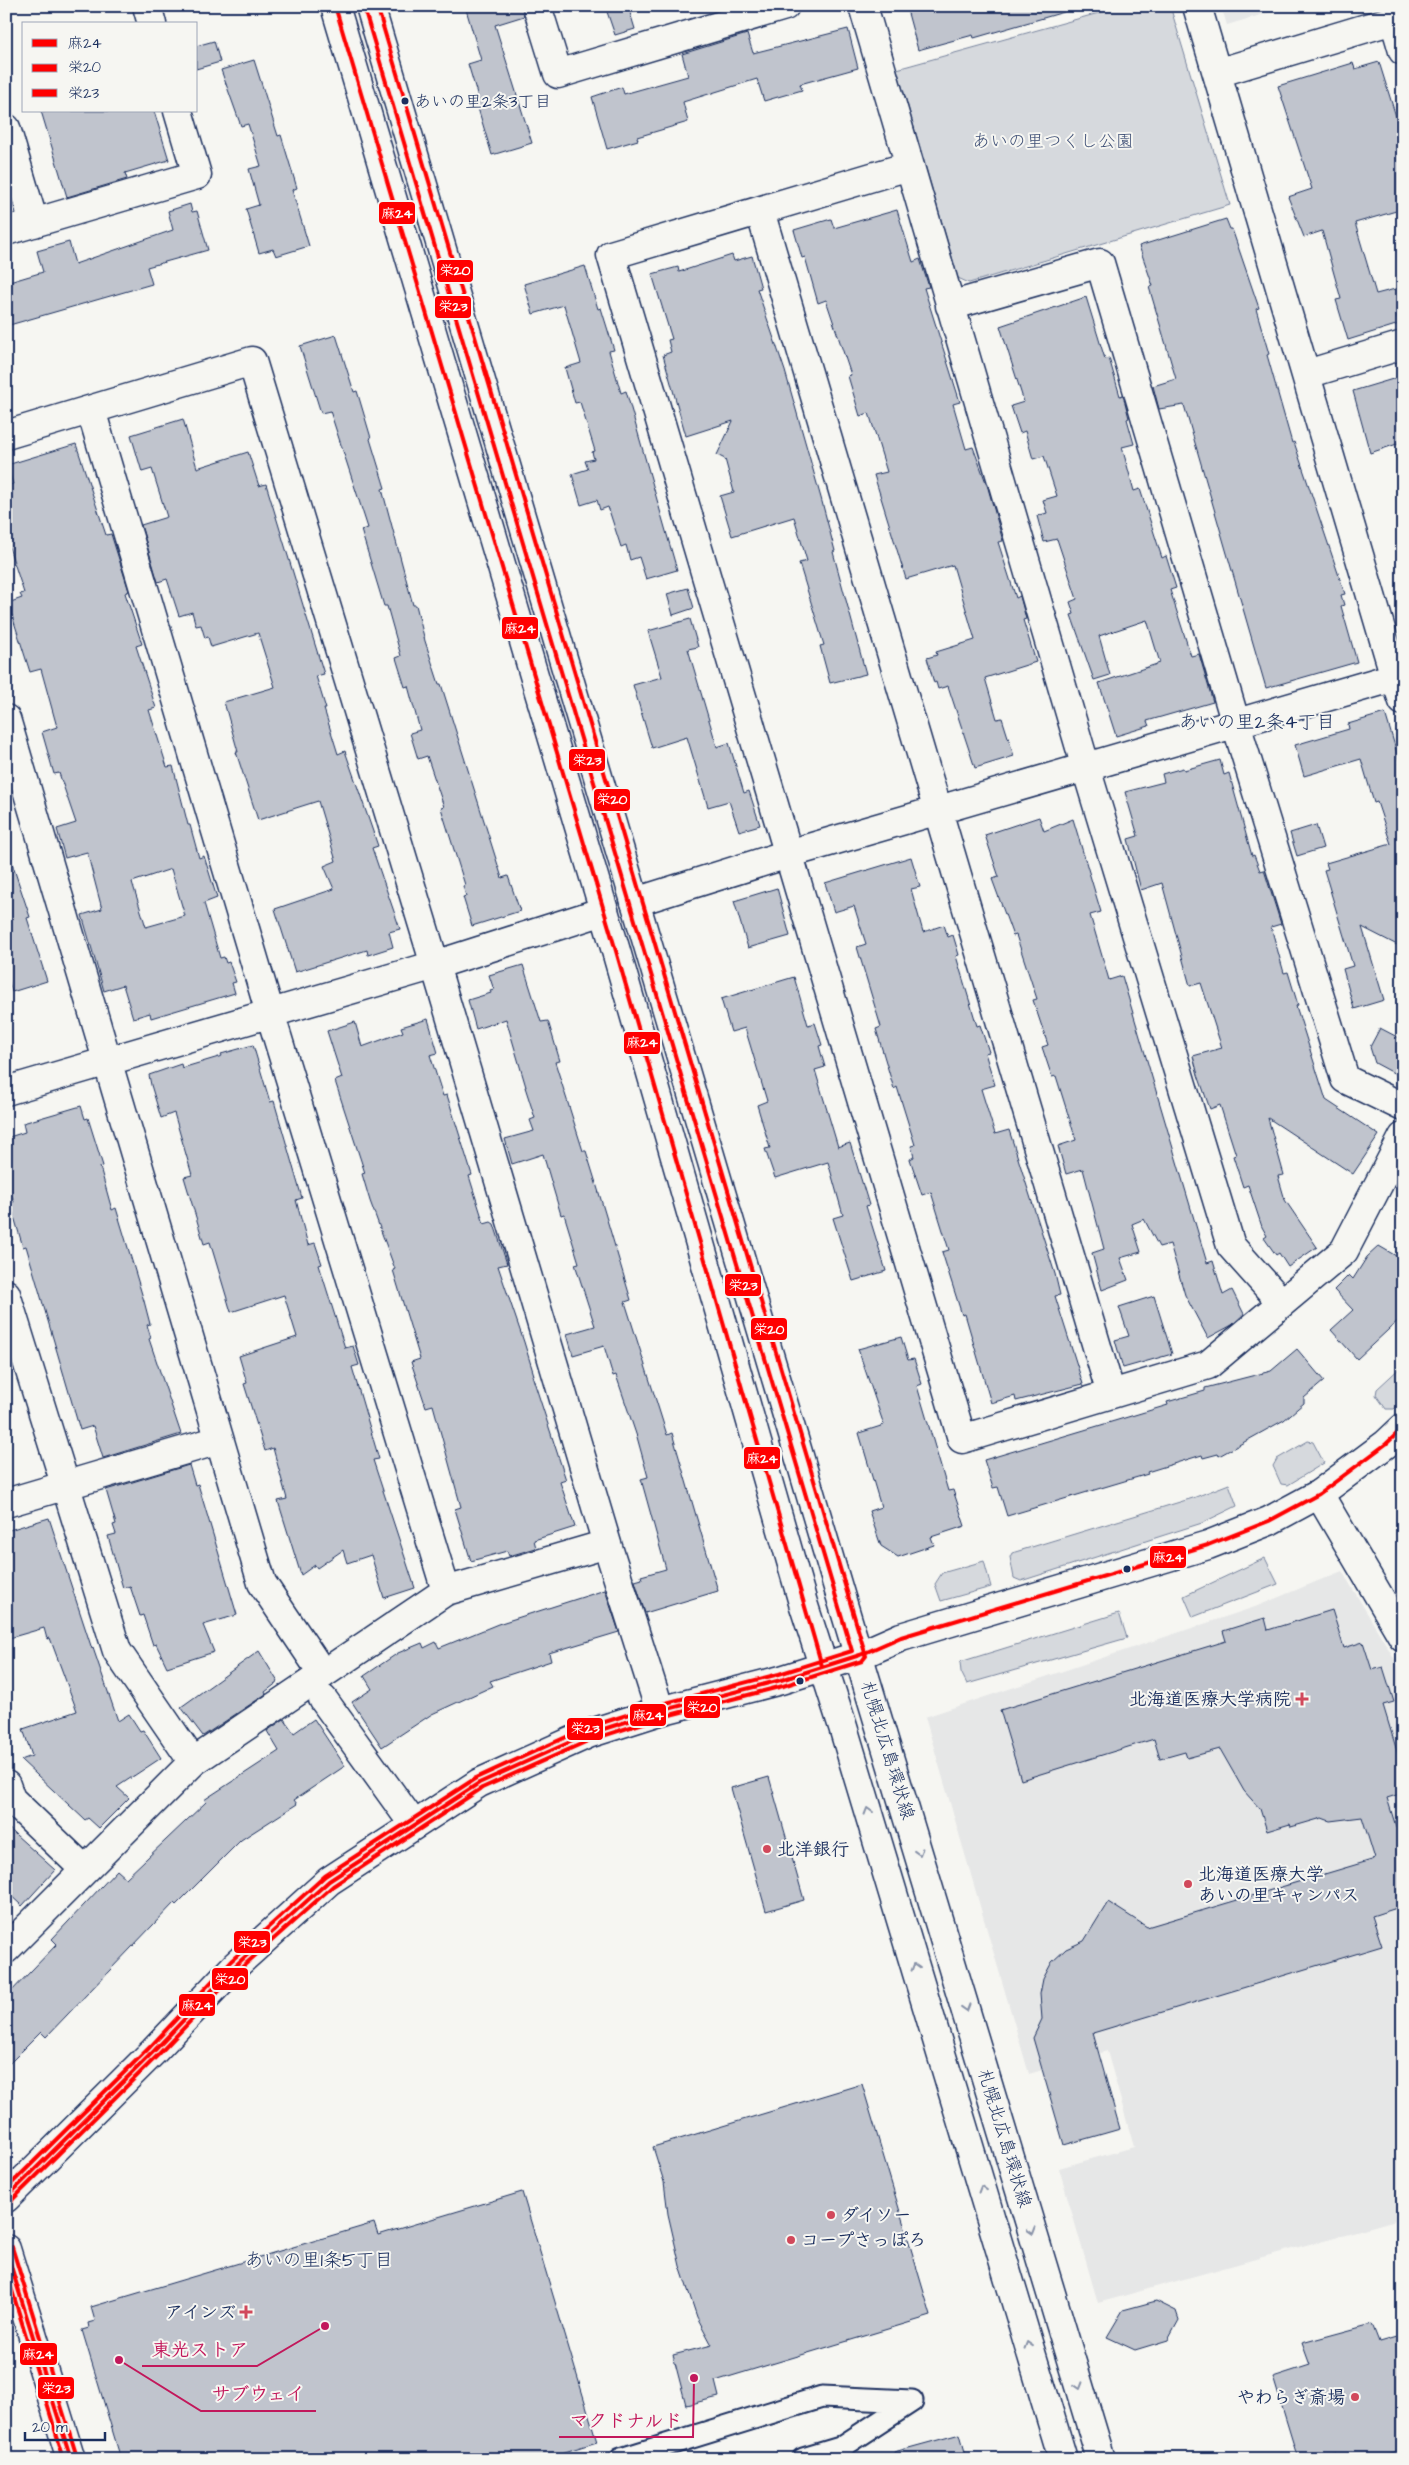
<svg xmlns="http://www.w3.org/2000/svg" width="1409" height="2465" viewBox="0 0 1409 2465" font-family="'Architects Daughter','Klee One',sans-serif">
<rect width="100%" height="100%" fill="#f6f6f2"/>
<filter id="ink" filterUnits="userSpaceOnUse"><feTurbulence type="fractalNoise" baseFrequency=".02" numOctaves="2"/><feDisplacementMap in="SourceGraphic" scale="10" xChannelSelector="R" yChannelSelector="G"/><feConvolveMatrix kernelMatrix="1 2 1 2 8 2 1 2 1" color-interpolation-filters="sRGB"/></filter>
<g filter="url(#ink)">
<!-- built -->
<path fill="#e6e7e7" d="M1221,6H1291L1227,25Z
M1342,1571L1403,1673V2218L1098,2303L1059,2168L1134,2147L1107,2051L1029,2074L925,1717L1255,1607Z"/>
<!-- green -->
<path fill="#d6d9dd" stroke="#78849e" d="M1124,6H1170L1230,205L969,283L958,278L897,69Z
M1403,1365V1400L1394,1409H1386L1376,1395L1377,1389Z
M1308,1441L1313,1442L1324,1463L1288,1485L1281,1484L1273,1466L1277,1459Z
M1229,1484L1237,1506L1202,1523L1021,1581L1014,1578L1010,1557L1012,1553L1193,1498Z
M1265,1558L1278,1584L1193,1617L1184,1596Z
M984,1561L991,1587L941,1601L935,1584L942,1573Z
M1119,1613L1127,1638L967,1684L961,1672L960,1662Z"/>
<!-- building -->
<path fill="#c0c4cd" stroke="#1b2f5e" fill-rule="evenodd" d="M465,6H522L524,16L495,25L532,143L492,155L475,98L478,97L468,64L481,60Z
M605,6H628L635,29L615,35Z
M906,6H1063L1064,12L974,38L973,35L918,50Z
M848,29L858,68L800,84L802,90L764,101L757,79L683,102L688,122L637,137L638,140L607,149L592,97L622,87L624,94L688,76L682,54L747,34L753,53Z
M214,41L220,62L196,69V46Z
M254,60L278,136L281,135L297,188L292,190L309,246L276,256L273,249L259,253L246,209L259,205L249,169L261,166L248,124L241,126L221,70Z
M1379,62L1403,139V209L1355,223L1376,294L1403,287V314L1396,315L1399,324L1348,340L1336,300L1341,299L1322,231L1304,237L1288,197L1312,189L1278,86L1353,63L1355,69Z
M41,111H154L169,160L125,173L127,179L67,197Z
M190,204L192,212L197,211L208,250L147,267L152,284L6,326V283L43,272L37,251L69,242L75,264L173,230L168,211Z
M897,210L913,262L920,259L929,287L924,288L960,402L953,404L966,449L973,447L988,488L1003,541L998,542L1016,598L1020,596L1026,619L1023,620L1036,662L985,678L997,719L1002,718L1014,756L975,768L948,686L938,689L936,682L934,683L927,658L937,655L936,652L975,640L953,565L906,579L874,475L887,472L869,413L860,416L848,376L851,375L826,300L818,303L805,257L802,258L794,230L831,219L834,228Z
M1226,219L1230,229H1232L1259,308L1256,309L1269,354L1267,355L1292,443L1294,442L1345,594L1341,595L1344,605L1341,606L1357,662L1266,688L1184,405L1159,409L1153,386L1176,379L1149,287L1153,286L1139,246Z
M732,255L734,261L752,256L761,288L757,289L785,371L821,498L835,551L833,552L866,674L830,683L820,646L824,645L799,563L807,561L794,517L732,536L720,496L734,492L725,459L717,455L733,421L686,436L663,355L671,352L668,340L672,339L652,274L678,267L679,272Z
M585,266L598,309L601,308L614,350L609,351L621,393L626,391L677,570L646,579L639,557L630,560L626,545L621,547L608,507L600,510L597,500L581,505L572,474L588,469L585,461L594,459L592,452L595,451L580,402L575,403L565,368L581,363L564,305L533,314L524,284Z
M1086,297L1105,359L1109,358L1120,396L1123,395L1129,418L1127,419L1134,444L1122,447L1134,491L1140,489L1162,558L1166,556L1176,588L1170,590L1191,656L1199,654L1213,702L1147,721L1149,726L1116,736L1099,683L1160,663L1147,620L1099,636L1110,675L1094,680L1071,615L1074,614L1070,602L1077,599L1057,539L1044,542L1037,516L1047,513L1043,500L1057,496L1044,456L1033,459L1025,431L1020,433L1011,406L1024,402L1000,326Z
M336,335L354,392L357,391L371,438L370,439L385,488L382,489L413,605H416L425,641L439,684H441L502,878L508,876L520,911L472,926L463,897L466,896L463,886L465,885L441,808L444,807L427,756L418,759L410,733L420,730L408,686L405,687L396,658L401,656L387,606H384L361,530L368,528L330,411L321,413L300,346Z
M1403,376V442L1370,453L1353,391Z
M183,419L197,468L248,452L259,486L266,484L324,674L316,676L326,709H324L338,754L345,751L378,846L372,848L400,929L389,932L393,947L368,955L367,950L295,972L275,909L334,889L324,866L336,861L318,801L258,820L236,752H238L224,702L275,687L258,633L211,647L208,637L205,638L201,625L196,626L192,612L179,616L167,579L158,582L141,525L167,517L152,469L142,472L131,435Z
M76,444L106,535L111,534L129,591L125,593L142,644L136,646L156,708L149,710L167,767L173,766L188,825H190L199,858L204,856L217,898L204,903L220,958L224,957L226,963L229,962L236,982L232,983L235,993L151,1018L150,1013L133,1018L123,985L104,991L82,915L102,909L87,852L65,858L57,829L76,823L59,773L54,774L42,732L57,727L41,669L30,672L8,603L22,598L20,594L24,593L6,538V486L13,484L7,465ZM171,869L185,916L146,927L132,882Z
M688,588L694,608L673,615L667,594Z
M690,619L698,647L688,649L717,747L729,743L744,793L749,791L760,825L739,831L729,801L708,807L687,737L652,748L633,685L662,677L648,631Z
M1385,713L1403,773V948L1362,927L1384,1000L1354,1009L1343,969L1353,966L1324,870L1328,869L1326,863L1391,844L1377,802L1374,803L1361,759L1304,776L1295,745L1349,729L1348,724Z
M1220,760L1224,775L1229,773L1252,856L1254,855L1260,871L1264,870L1281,924L1271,927L1284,973L1288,972L1298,1005L1296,1006L1326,1100L1379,1135L1353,1174L1268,1118L1284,1175L1278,1176L1285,1200L1317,1247L1288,1267L1279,1253L1276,1255L1264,1238L1267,1236L1262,1227L1248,1185L1243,1187L1233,1156L1236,1155L1220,1105L1210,1109L1198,1075L1193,1056L1222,1048L1201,983L1190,986L1162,883L1141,890L1128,839L1138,836L1125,792L1164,782L1162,774L1183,768L1184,770Z
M1039,817L1044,831L1073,819L1101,912L1090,915L1109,980L1122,976L1207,1263L1213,1261L1223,1295L1232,1290L1244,1314L1232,1325L1208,1338L1185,1295L1170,1244L1159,1247L1144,1219L1132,1224L1141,1252L1120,1258L1128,1280L1102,1290L1092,1253L1104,1249L1083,1169L1066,1174L1058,1146L1076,1140L1056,1076L1052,1077L1042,1047L1048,1045L1033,1000L1037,999L1016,935L1013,936L992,879L999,877L985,835Z
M1316,825L1323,848L1297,856L1290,833Z
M10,857L30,917L27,918L47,981L12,992L6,972V858Z
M911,857L920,887L911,889L923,932L944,925L948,937L953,935L959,955L956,956L977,1026L980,1025L989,1052L985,1053L995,1085L981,1089L995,1134L1009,1130L1055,1274L1060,1295L1055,1296L1083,1384L1016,1401L1015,1396L991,1403L965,1314L962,1315L942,1252L949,1250L931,1192L922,1195L910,1159L914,1157L911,1146L915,1145L897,1087L894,1089L876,1029L881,1027L857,947L866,944L854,906L834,912L825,883Z
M777,888L790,936L748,948L734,901Z
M523,965L541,1022L548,1021L560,1061L555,1062L583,1151H586L599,1193L631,1300L625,1302L667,1435L672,1433L718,1591L645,1613L635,1581L642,1579L641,1576L666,1569L641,1479L648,1477L637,1437L616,1375L613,1376L604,1346L573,1355L567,1334L595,1326L575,1264L579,1263L564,1214L561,1215L543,1154L512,1164L505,1139L534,1131L530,1120L535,1118L525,1087H526L506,1019L476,1029L468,1000L491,993L490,991L494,990L489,975Z
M794,977L808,1025L815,1023L822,1045L819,1046L825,1067L815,1070L838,1147L850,1143L869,1205L866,1206L886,1271L853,1281L833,1218L843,1215L828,1162L775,1178L765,1149L770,1148L757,1105L767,1101L745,1028L731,1032L721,999Z
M428,1019L438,1053L430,1055L443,1096L447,1095L472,1175L469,1176L484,1224L491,1222L494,1224L507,1264L498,1266L524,1342L534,1375H532L566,1480L560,1482L575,1527L534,1540L536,1548L509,1556L507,1551L471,1561L455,1509L461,1507L433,1405L426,1407L411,1362L420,1359L393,1270L395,1269L370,1201L362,1174L365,1173L335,1081L342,1078L327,1031L355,1022L362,1047L403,1032L401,1027Z
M1380,1028L1403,1040V1078L1375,1063L1370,1047Z
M253,1045L270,1102L274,1101L302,1198L296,1200L308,1245L315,1243L322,1264L319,1265L345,1348L353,1346L359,1365L352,1367L379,1459L373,1460L415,1588L384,1598L371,1555L347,1563L343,1550L317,1568L315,1565L301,1575L278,1501L287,1499L273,1448L265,1451L244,1384L247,1383L239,1356L297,1337L284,1295L231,1312L210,1242L204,1244L184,1177L192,1175L174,1113L161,1118L151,1085L149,1075L181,1064L182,1068L222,1056L221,1054Z
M81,1106L85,1119L88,1118L103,1166L100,1167L112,1210L116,1208L144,1301L150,1324L147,1325L151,1338L149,1339L181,1434L103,1458L93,1426L80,1430L26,1246L23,1247L10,1203L14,1202L6,1177V1138L25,1132L23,1123Z
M1379,1246L1403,1260V1316L1357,1359L1331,1330L1353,1310L1334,1290L1349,1275L1353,1279L1367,1257Z
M1154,1296L1172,1354L1123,1368L1115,1340L1129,1336L1119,1307Z
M901,1337L908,1360L914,1359L922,1384L917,1386L948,1491L953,1490L965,1526L931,1537L934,1545L898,1557L881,1546L869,1511L881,1507L859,1433L884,1425L858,1349Z
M1297,1349L1324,1381L1304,1398V1403L1284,1420L1219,1456L1218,1454L1203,1458L1202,1455L1147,1472L1148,1474L1007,1516L998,1487L993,1488L984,1460L1168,1405L1167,1402L1205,1391V1388L1271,1371Z
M189,1465L195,1485L198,1484L237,1615L203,1625L214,1652L167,1667L156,1644L153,1645L143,1615L140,1616L130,1586L123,1588L108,1536L116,1534L113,1525L116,1524L106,1490Z
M49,1518L92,1649L93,1648L118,1721L129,1714L140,1731L143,1730L161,1758L117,1787L129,1798L99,1828L88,1818L85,1820L21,1760L32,1756L23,1729L77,1711L50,1638L47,1639L44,1628L6,1639V1531Z
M605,1590L619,1632L549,1653L551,1661L490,1681L493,1686L432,1714L382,1747L352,1702L372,1689L364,1676L398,1653L422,1643L424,1648L436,1642L439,1648L498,1624Z
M1332,1610L1344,1648L1363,1642L1372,1670L1383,1667L1394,1702L1383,1705L1403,1771V1793L1387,1798L1403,1849V1906L1372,1916L1382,1946L1093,2033L1120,2129L1064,2145L1033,2038L1042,2019L1040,1994L1043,1979L1052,1962L1066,1949L1084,1941L1108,1902L1147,1927L1375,1859L1362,1817L1330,1821L1322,1818L1291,1827L1290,1824L1267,1831L1260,1809L1244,1791L1220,1749L1187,1758L1185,1752L1160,1759L1154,1739L1021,1780L1000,1710L1226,1641L1223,1631L1265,1618L1268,1630Z
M259,1651L278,1682L265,1692L266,1694L203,1736L181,1707Z
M284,1719L294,1733L314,1719L345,1766L294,1800L297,1804L241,1840L176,1905L174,1903L46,2037L41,2032L6,2067V1997L57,1944L52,1939L117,1870L126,1878L206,1802L204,1800L279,1751L267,1731Z
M769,1777L804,1900L766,1911L731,1788Z
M6,1826L55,1870L22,1906L6,1891Z
M862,2084L931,2316L715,2381L719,2397L686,2405L673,2355L712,2345L697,2317L680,2266L668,2214L664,2182L653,2147Z
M522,2192L597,2442L542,2459H121L82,2330L89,2328L88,2323L95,2321L91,2307L374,2223L378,2235Z
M1156,2301L1176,2311L1179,2320L1168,2340L1135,2350L1107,2337L1123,2310Z
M1372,2324L1379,2342L1403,2335V2449L1372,2459H1337L1336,2453L1317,2459H1298L1273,2377L1310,2365L1302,2343Z
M960,2434L967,2459H895L894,2452Z"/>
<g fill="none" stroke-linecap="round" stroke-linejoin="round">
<defs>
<path id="pedestrian" d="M621,2459L822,2397L912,2401
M803,2459L840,2448L912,2401"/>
<path id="minor" d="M147,6L152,24
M537,6L558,74L785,6
M863,6L1086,768L1231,1246L1282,1303
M1394,20L1403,51
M1217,73L1403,17
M6,128L34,223
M909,166L611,255L962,1439L1208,1365L1344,1251L1403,1137
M760,211L1111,1394
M6,231L197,175L178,111
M950,306L1100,263L1236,724L1345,1079L1403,1107
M1307,374L1403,345
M91,410L270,1013L446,1591
M6,435L252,361L435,965L607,1544L446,1591L323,1674L193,1762L6,1949
M1395,677L1403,701
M6,719L262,1583L323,1674
M635,902L788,854L1395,677L1197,6
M6,1091L435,965L604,911
M6,1294L117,1651L193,1762
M1319,1494L1403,1637
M6,1503L219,1440
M607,1544L660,1711
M323,1699L414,1825
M6,1785L11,1799L85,1870"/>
<path id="tertiary" d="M6,2198L154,2051L236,1965L329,1881L479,1783L588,1734L660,1711L781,1680L860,1655L901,1637L1208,1545L1269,1521L1319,1494L1386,1444L1403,1428
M6,2249L71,2459"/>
<path id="primary" d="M335,6L616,951L803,1603L843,1727L1063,2459
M370,6L839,1591L1101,2459"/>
</defs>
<!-- pedestrian casing -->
<use href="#pedestrian" stroke="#1b2f5e" stroke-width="25"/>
<!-- minor casing -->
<use href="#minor" stroke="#1b2f5e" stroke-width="31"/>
<!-- tertiary casing -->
<use href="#tertiary" stroke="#1b2f5e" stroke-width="31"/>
<!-- primary casing -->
<use href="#primary" stroke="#1b2f5e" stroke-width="31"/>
<!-- pedestrian -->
<use href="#pedestrian" stroke="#f6f6f2" stroke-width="21"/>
<!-- minor -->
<use href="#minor" stroke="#f6f6f2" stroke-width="28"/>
<!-- tertiary -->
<use href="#tertiary" stroke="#f6f6f2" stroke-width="28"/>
<!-- primary -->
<use href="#primary" stroke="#f6f6f2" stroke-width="28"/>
<defs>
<path id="bus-1" d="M335,6L616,951L822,1666
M6,2198L154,2051L236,1965L329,1881L479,1783L588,1734L660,1711L781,1680L860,1655L901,1637L1208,1545L1269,1521L1319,1494L1386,1444L1403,1428
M6,2250L71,2459"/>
<path id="bus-2" d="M10,2202L158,2055L240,1969L333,1886L482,1788L590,1740L662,1717L783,1686L862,1661L866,1656L377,6
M6,2271L64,2459"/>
<path id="bus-3" d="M6,2189L150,2047L231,1961L325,1876L476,1778L586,1728L658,1705L779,1674L852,1651L364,8
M12,2247L77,2457"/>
</defs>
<!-- bus-1 casing -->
<use href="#bus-1" stroke="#f6f6f2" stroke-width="8"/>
<!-- bus-2 casing -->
<use href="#bus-2" stroke="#f6f6f2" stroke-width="8"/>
<!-- bus-3 casing -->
<use href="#bus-3" stroke="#f6f6f2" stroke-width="8"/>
<!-- bus-1 -->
<use href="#bus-1" stroke="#f00" stroke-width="4"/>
<!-- bus-2 -->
<use href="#bus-2" stroke="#f00" stroke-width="4"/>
<!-- bus-3 -->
<use href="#bus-3" stroke="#f00" stroke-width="4"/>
</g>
<!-- one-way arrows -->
<defs><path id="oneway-chevron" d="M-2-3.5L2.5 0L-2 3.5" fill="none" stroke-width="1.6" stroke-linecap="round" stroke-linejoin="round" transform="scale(1.25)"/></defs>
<g stroke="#8892a8">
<use href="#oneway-chevron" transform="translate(868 1811) rotate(-107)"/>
<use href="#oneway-chevron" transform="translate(919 1852) rotate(73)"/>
<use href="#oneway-chevron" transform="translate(915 1967) rotate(-107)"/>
<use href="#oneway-chevron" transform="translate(966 2008) rotate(73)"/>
<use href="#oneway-chevron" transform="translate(982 2189) rotate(-107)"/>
<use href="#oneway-chevron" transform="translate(1032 2231) rotate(73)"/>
<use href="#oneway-chevron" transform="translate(1028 2345) rotate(-107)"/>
<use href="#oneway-chevron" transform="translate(1079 2386) rotate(73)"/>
</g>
</g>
<!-- markers -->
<g fill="#1b2f5e" stroke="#f6f6f2" stroke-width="2">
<circle cx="405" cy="101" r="4.5"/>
<circle cx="1127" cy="1569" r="4.5"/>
<circle cx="800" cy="1681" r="4.5"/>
</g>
<g fill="#d1495b" stroke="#f6f6f2" stroke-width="2">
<path d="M1299.5 1691.5h5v5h5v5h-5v5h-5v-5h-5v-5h5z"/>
<circle cx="767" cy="1849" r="5"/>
<circle cx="1188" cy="1884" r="5"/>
<circle cx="831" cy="2215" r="5"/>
<circle cx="791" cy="2240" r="5"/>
<path d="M243.5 2304.5h5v5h5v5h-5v5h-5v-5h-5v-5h5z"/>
<circle cx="1355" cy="2397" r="5"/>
</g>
<g text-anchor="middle" stroke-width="4" stroke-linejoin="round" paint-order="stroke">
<!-- bus labels -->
<g font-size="17" fill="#1b2f5e" stroke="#f6f6f2" text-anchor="start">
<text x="414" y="107">あいの里2条3丁目</text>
</g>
<!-- park labels -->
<g font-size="18" fill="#405177" stroke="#f6f6f2">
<text x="1053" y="147">あいの里つくし公園</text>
</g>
<!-- poi labels -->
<g font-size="18" font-weight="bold" fill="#1b2f5e" stroke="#f6f6f2" text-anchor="start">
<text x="1291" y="1705" text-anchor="end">北海道医療大学病院</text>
<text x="777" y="1855">北洋銀行</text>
<text x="1198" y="1880">北海道医療大学<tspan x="1198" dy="21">あいの里キャンパス</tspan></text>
<text x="841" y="2221">ダイソー</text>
<text x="801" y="2246">コープさっぽろ</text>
<text x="236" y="2318" text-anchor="end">アインズ</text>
<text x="1345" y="2403" text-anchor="end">やわらぎ斎場</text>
</g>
<!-- street labels -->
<g font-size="18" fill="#1b2f5e" stroke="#f6f6f2">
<text transform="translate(888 1750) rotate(73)" y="6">札幌北広島環状線</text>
<text transform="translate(1005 2138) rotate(73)" y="6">札幌北広島環状線</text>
</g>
<!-- neighbourhood labels -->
<g font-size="19" fill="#1b2f5e" stroke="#f6f6f2">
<text x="1257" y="728">あいの里2条4丁目</text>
<text x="319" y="2266">あいの里1条5丁目</text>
</g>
</g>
<!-- callouts -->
<path fill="none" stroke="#c2185b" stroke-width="2" d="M325 2326L257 2366H142M119 2360L201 2411H316M694 2378L693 2437H559"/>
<g fill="#c2185b" stroke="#f6f6f2" stroke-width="2">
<circle cx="325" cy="2326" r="5"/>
<circle cx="119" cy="2360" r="5"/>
<circle cx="694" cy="2378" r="5"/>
</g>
<g font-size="19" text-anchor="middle" font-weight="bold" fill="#c2185b" stroke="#f6f6f2" stroke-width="4" stroke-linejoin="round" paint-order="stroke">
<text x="200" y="2356">東光ストア</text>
<text x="258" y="2400">サブウェイ</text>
<text x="626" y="2427">マクドナルド</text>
</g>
<g stroke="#f6f6f2" stroke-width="2">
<rect x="378" y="201" width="38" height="24" rx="5" fill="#f00"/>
<rect x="436" y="259" width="38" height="24" rx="5" fill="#f00"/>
<rect x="434" y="295" width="38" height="24" rx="5" fill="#f00"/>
<rect x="501" y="616" width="38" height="24" rx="5" fill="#f00"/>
<rect x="568" y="748" width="38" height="24" rx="5" fill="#f00"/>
<rect x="593" y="788" width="38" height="24" rx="5" fill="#f00"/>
<rect x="623" y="1031" width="38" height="24" rx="5" fill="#f00"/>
<rect x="724" y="1273" width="38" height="24" rx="5" fill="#f00"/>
<rect x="750" y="1317" width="38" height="24" rx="5" fill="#f00"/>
<rect x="743" y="1446" width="38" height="24" rx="5" fill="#f00"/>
<rect x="1149" y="1545" width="38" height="24" rx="5" fill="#f00"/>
<rect x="683" y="1695" width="38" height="24" rx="5" fill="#f00"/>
<rect x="629" y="1703" width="38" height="24" rx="5" fill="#f00"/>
<rect x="566" y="1717" width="38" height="24" rx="5" fill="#f00"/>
<rect x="233" y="1930" width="38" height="24" rx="5" fill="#f00"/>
<rect x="211" y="1967" width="38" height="24" rx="5" fill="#f00"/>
<rect x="178" y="1993" width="38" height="24" rx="5" fill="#f00"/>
<rect x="19" y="2342" width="39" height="24" rx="5" fill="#f00"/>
<rect x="37" y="2376" width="38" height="24" rx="5" fill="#f00"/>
</g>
<g font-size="14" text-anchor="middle" font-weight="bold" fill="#fff">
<text x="397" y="218">麻24</text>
<text x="455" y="275">栄20</text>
<text x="453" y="311">栄23</text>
<text x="520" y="633">麻24</text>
<text x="587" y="765">栄23</text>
<text x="612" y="804">栄20</text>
<text x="642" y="1047">麻24</text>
<text x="743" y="1290">栄23</text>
<text x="769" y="1334">栄20</text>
<text x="762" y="1463">麻24</text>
<text x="1168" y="1562">麻24</text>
<text x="702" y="1712">栄20</text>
<text x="648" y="1720">麻24</text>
<text x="585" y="1733">栄23</text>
<text x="252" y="1947">栄23</text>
<text x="230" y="1984">栄20</text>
<text x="197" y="2010">麻24</text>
<text x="38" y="2359">麻24</text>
<text x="56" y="2393">栄23</text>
</g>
<!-- margin -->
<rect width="1409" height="2465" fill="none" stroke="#f6f6f2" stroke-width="25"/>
<rect x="12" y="12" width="1384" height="2440" fill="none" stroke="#1b2f5e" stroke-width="2" filter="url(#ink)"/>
<!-- legend -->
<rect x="22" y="22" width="175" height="90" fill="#f6f6f2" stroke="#9ea6b7"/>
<rect x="32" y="39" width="25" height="8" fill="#ff0000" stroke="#9ea6b7"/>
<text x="68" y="48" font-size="15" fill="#1b2f5e">麻24</text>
<rect x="32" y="64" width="25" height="8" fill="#ff0000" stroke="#9ea6b7"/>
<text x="68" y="72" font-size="15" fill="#1b2f5e">栄20</text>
<rect x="32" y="89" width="25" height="8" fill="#ff0000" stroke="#9ea6b7"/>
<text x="68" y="98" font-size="15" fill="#1b2f5e">栄23</text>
<!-- scale -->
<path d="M25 2432v8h80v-8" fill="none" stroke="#1b2f5e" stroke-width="2.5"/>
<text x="32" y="2432" font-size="15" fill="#1b2f5e" stroke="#f6f6f2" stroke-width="4" paint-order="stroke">20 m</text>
</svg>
